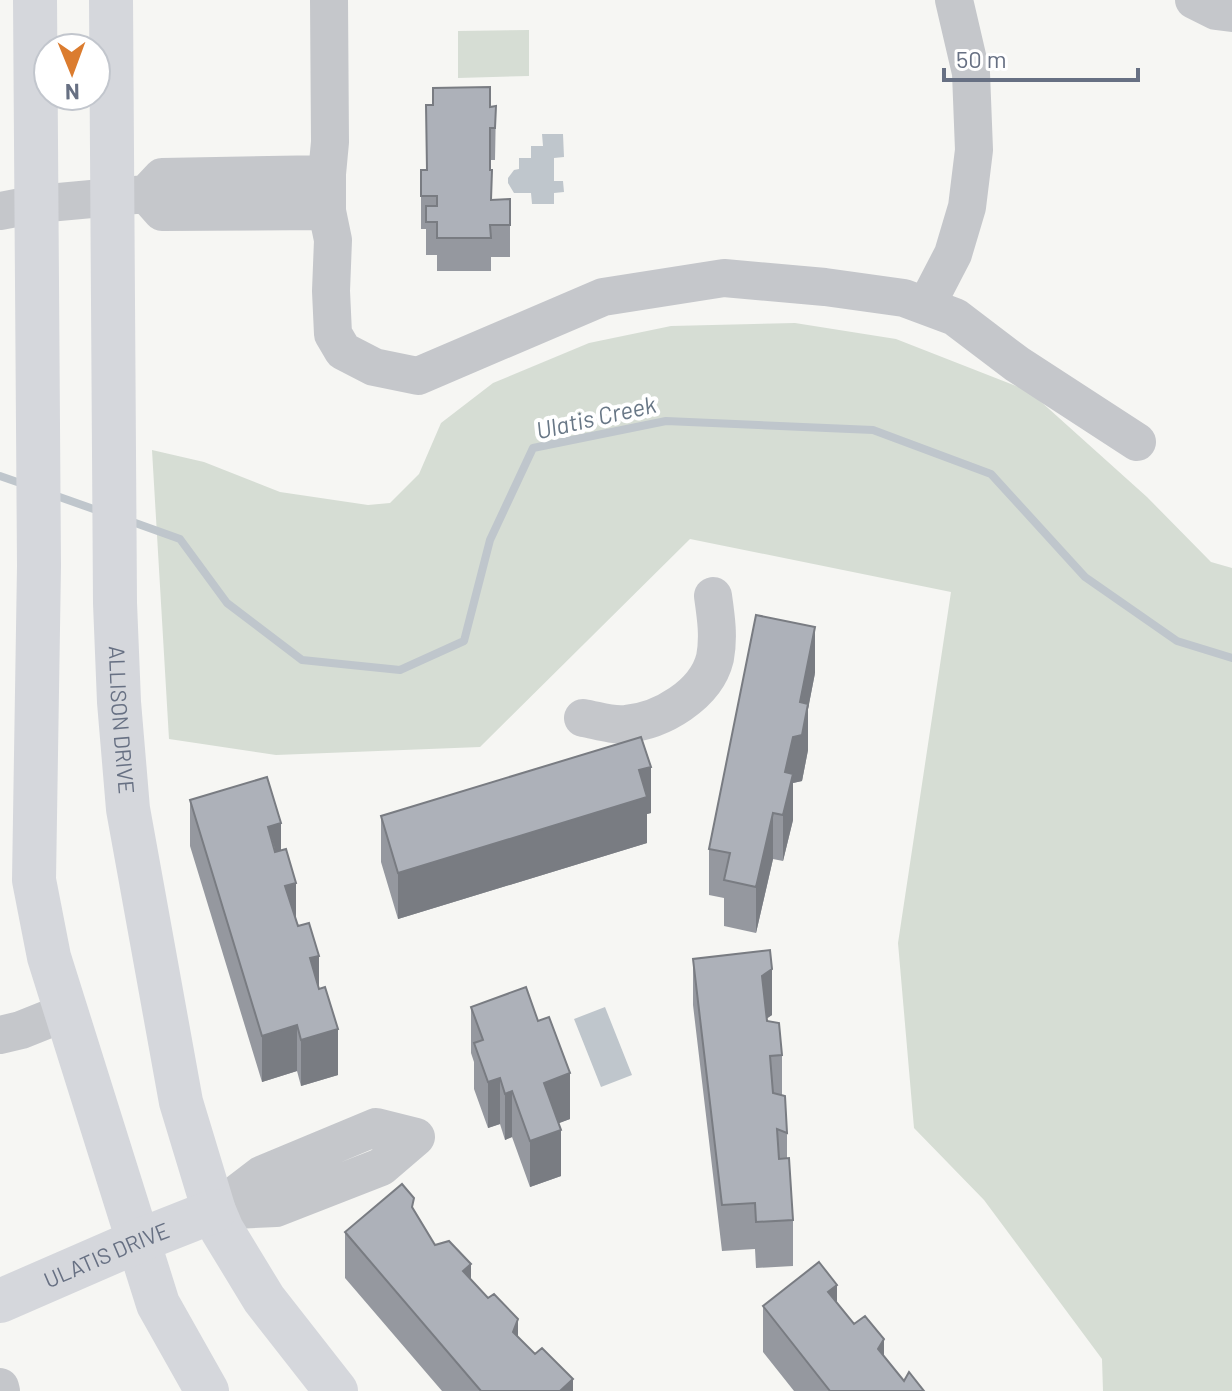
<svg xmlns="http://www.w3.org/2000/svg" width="1232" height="1391" viewBox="0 0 1232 1391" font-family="Barlow,sans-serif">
<rect width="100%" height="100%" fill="#f6f6f3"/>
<!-- green -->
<path fill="#d6ddd4" d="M529,30V76L458,78V31Z
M795,323L896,339L1029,391L1147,497L1211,562L1232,568V1391H1103L1102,1359L984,1200L914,1128L898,943L951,592L690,539L480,747L276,755L169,739L152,450L204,462L280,492L368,505L390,503L419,474L441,423L493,383L589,343L671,326Z"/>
<!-- water -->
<path fill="#bfc6cc" d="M542,134H563L564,157L554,158V181H563L564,192L554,193V204H532L531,193H514L508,183V178L514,170L519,169V158H531V146H543Z
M605,1007L632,1075L601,1087L574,1019Z"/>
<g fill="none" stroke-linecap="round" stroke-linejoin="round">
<!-- stream -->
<path stroke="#bfc6cc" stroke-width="8" d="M0,476L23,484
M51,494L102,512
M127,520L180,539L227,603L302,660L400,670L464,641L490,540L533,448L666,421L873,430L991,474L1085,577L1177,641L1232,658"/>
<!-- minor -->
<path stroke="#c5c7cb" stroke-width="38" d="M329,0L330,142L327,174V211L333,240L331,291L333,334L343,351L374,367L418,376L603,297L724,278L825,287L904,298L955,317L1017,364L1137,442
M1194,0L1216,11L1232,13
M146,194L162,212L327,211
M0,211L37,204L146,194L162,177L327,174
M926,306L953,254L967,207L974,150L971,73L954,0
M583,718C596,720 612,726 626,724C661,721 706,695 715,658C719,637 716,617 713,596
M0,1035L21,1030L66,1012
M214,1211L261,1175L376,1127L416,1137
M214,1211L276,1208L381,1167L416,1137
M0,1387L1,1391"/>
<!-- major -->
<g stroke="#d5d7dc" stroke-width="44">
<path d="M35,0L39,566L34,880L49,957L158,1304L207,1391"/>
<path id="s1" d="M111,0L115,603L119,702L128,809L181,1102L214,1211L222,1230L264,1299L336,1391"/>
<path id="s2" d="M0,1301L138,1241L214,1211"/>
</g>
</g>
<!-- wall -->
<path fill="#95989f" d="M496,106L495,160H490L492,200L510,199V257H491V271H437V255H426V229H421V170H426L490,107Z
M815,673L808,709V750L802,781L793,783V820L783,861L773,859L756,933L724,926V898L709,895V849Z
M190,800L281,851L296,923L319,989L338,1075L301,1086L297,1071L262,1082L190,846Z
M651,813L647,814V843L398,919L381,862V816Z
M693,959L772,1015L767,1018L782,1055V1095L787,1133V1158L793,1220V1266L756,1268L755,1249L722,1251L693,1005Z
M471,1007L570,1119L558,1123L561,1176L530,1187L512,1137L505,1140L500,1124L488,1128L474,1089V1062L471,1053Z
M414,1210L435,1245L471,1280L518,1337L573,1391H442L345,1278V1232Z
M837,1303L854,1324L904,1381L924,1391H794L763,1352V1306Z"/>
<!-- shaded-wall -->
<path fill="#797c82" d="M815,627V673L808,709V750L802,781L793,783V820L783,861V815L785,772Z
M651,767V813L647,814V843L398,919V873L639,770Z
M773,813V859L756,933V887Z
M281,823V869L268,827Z
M296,883V929L285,886Z
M319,956V1002L310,958Z
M772,969V1015L762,1022V976Z
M297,1025V1071L262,1082V1036Z
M338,1029V1075L301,1086V1040Z
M570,1073V1119L544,1129V1083Z
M500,1078V1124L488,1128V1082Z
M512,1091V1137L505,1140V1094Z
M561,1130V1176L530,1187V1141Z
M471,1264V1310L463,1271Z
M837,1285V1331L828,1292Z
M518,1319V1365L513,1332Z
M884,1339V1385L878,1349Z
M573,1379V1391H560Z"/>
<!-- building -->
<path fill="#adb1b9" stroke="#797c82" stroke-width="2" d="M490,87V107L496,106L495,128H490V170H492L491,200L510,199V225H490L491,238H437V222H426V206H437V196H421V170H427L426,105H433V88Z
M756,615L815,627L800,702L808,704L802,735L793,737L785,772L793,774L783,815L773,813L756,887L724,880L730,853L709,849Z
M641,737L651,767L639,770L647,797L398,873L381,816Z
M267,777L281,823L268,827L275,852L286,849L296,883L285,886L298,926L309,923L319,956L310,958L319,989L325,987L338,1029L301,1040L297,1025L262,1036L190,800Z
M770,950L772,969L762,976L767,1021L779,1023L782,1055L770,1056L773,1093L785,1096L787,1133L777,1129L779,1159L789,1158L793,1220L756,1222L755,1203L722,1205L693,959Z
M526,987L538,1021L549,1017L570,1073L544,1083L561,1130L530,1141L512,1091L505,1094L500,1078L488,1082L474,1043L483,1040L471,1007Z
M402,1184L414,1198L412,1207L435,1245L449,1241L471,1264L463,1271L488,1298L494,1294L518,1319L513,1332L535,1354L542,1348L573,1379L560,1391H481L345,1232Z
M819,1262L837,1285L828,1292L854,1324L865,1316L884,1339L878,1349L904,1381L909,1372L924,1391H830L763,1306Z"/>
<g text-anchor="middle" stroke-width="8" stroke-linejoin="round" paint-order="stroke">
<!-- street labels -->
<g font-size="22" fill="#677083" stroke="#fff">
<text dy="8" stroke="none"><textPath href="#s1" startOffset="720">ALLISON DRIVE</textPath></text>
<text dy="8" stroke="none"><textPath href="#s2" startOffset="116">ULATIS DRIVE</textPath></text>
</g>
<!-- water labels -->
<g font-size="24" font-style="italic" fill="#687786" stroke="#fff">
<text transform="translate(596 418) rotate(-13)" y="8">Ulatis Creek</text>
</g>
</g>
<!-- north arrow -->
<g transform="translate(72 72) rotate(179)"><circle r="38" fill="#ffffff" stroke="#c2c6cd" stroke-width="2"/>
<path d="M0-6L14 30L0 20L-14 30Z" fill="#db7c2f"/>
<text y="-12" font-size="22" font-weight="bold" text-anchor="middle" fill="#677083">N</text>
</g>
<!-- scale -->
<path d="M944 68v12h194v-12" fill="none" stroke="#677083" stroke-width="4"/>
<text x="956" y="68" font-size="24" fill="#677083" stroke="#ffffff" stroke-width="6" paint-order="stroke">50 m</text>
</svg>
